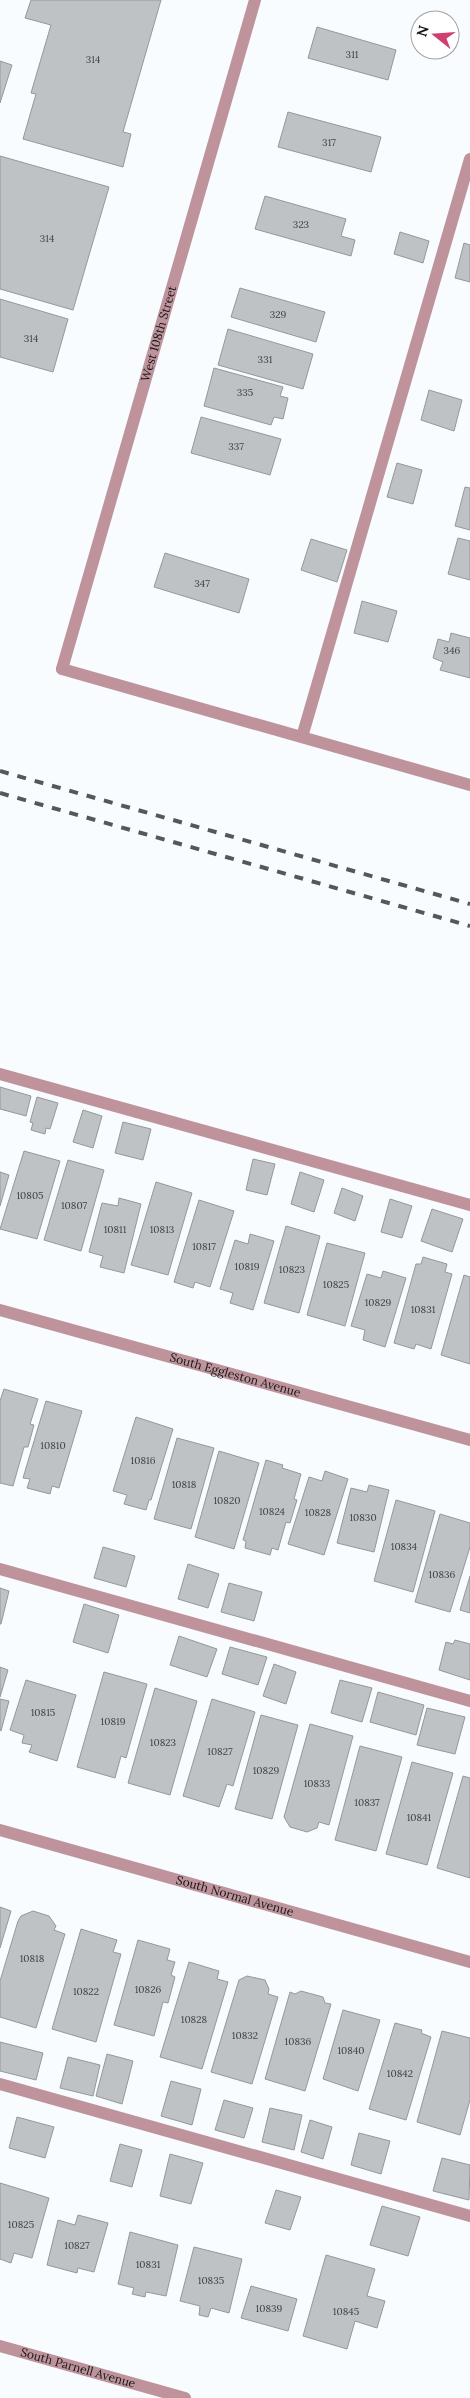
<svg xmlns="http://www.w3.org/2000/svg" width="470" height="2398" viewBox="0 0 470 2398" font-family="Lora,serif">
<rect width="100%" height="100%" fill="#f8fcfe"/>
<!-- building -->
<path fill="#bec2c4" stroke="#949899" d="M31,0H161L123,132L131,134L123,167L23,139L36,94L31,93L51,25L25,18Z
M317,27L396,50L388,80L308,58Z
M0,61L12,65L0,103Z
M288,112L381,137L371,172L278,147Z
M0,156L109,187L73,310L0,289Z
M265,196L346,219L341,236L355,240L351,256L255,229Z
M400,232L429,241L423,263L394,254Z
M464,243L470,245V282L455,278Z
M240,288L325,312L316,342L231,317Z
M0,299L68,319L53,372L0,357Z
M228,329L313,354L303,389L218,365Z
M214,368L283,387L280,396L288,398L283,419L274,417L271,425L204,406Z
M429,390L462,400L454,431L421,420Z
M201,417L281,439L270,475L191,453Z
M397,463L422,470L413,504L387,497Z
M465,487L470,488V530L455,526Z
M458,538L470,541V580L448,574Z
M311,539L347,550L337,582L301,570Z
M165,553L249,579L239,613L154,587Z
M362,601L397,611L388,642L354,633Z
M451,633L470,638V678L440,670L443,662L433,658L438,639L449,642Z
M0,1087L31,1096L26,1116L0,1109Z
M37,1097L58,1103L50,1129L46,1128L45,1134L31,1130L33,1123L30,1122Z
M83,1110L102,1116L93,1148L73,1142Z
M123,1122L151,1129L143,1160L115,1153Z
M24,1151L60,1161L37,1239L0,1229Z
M253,1159L275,1164L267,1195L246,1190Z
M68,1160L104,1170L81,1251L44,1240Z
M0,1172L9,1175L0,1206Z
M300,1172L324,1180L314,1212L291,1204Z
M156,1182L192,1193L168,1275L131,1265Z
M342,1188L363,1196L355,1221L334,1213Z
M119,1198L141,1204L124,1273L100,1267L103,1256L89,1252L102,1203L118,1206Z
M390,1199L412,1206L402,1238L381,1232Z
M199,1200L234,1211L210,1287L195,1282L193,1288L174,1282Z
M432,1209L463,1219L452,1252L421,1241Z
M286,1226L320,1236L299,1313L264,1303Z
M250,1234L274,1241L253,1310L230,1303L233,1293L220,1289L235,1240L248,1244Z
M327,1243L365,1253L345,1326L307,1315Z
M423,1257L447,1264L445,1272L452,1274L431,1349L416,1344L414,1349L394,1343L416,1264H421Z
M383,1271L406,1278L385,1347L363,1340L365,1330L351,1326L367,1274L381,1278Z
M464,1275L470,1277V1364L441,1355Z
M4,1389L38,1399L30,1424L34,1425L28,1447H24L13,1486L0,1483V1401Z
M46,1401L82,1411L59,1488L52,1486L50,1494L27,1488L30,1479L23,1478Z
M136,1417L173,1429L151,1500H149L146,1510L124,1504L127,1495L113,1491Z
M177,1438L214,1448L191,1529L154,1519Z
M219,1451L259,1463L234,1549L195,1537Z
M266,1460L283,1465L282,1468L301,1474L294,1499L297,1500L290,1523L286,1522L278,1550L272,1548L270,1555L245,1548L246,1541L243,1540Z
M325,1471L348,1479L324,1555L288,1544L309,1477L322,1481Z
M369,1485L389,1490L374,1552L337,1543L351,1488L367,1492Z
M396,1500L435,1511L413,1592L374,1581Z
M440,1514L470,1523V1547L450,1612L415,1602Z
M103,1547L135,1556L126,1587L94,1578Z
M188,1564L219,1574L208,1608L178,1599Z
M470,1576V1613L460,1610Z
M229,1583L262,1592L254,1621L221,1612Z
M0,1588L9,1591L1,1624H0Z
M84,1604L119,1615L108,1653L73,1642Z
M179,1636L217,1649L207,1677L170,1665Z
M455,1640L470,1644V1680L439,1670L446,1642L453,1644Z
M230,1647L267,1657L258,1685L222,1674Z
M274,1664L296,1672L286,1704L263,1696Z
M0,1667L8,1670L0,1697Z
M104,1672L147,1684L126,1758L121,1756L115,1778L77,1767Z
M26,1680L76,1695L57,1761L29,1752L32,1745L22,1743L24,1735L10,1730Z
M340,1680L372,1688L362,1722L331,1713Z
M155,1688L197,1701L170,1795L128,1783Z
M378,1692L424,1705L416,1735L370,1722Z
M0,1699L9,1701L1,1731L0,1730Z
M212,1699L255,1712L233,1786L227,1784L219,1807L183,1796Z
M427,1708L465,1717L455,1754L417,1745Z
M261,1715L298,1725L272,1819L235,1809Z
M310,1724L353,1736L329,1825L319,1822L317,1828L307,1832L290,1827L284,1817Z
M360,1746L402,1757L376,1851L335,1840Z
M412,1762L453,1773L427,1865L386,1854Z
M463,1776L470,1778V1878L437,1868Z
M0,1907L11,1911L0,1948Z
M33,1911L49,1916L56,1926L54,1930L65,1934L36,2028L0,2017V1981L18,1921L21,1916Z
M81,1929L117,1940L113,1952L121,1954L96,2042L52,2029Z
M138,1940L170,1949L167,1960L175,1962L171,1975L175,1977L168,2003L163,2002L154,2036L114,2025Z
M189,1962L219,1971L217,1979L228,1982L202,2069L160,2057Z
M247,1976L265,1980L269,1989L268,1994L278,1997L252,2084L211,2072L239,1980Z
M301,1991L323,1997L325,2003L331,2004L305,2091L265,2079L290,1992L295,1994Z
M343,2010L380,2020L358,2091L323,2079Z
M395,2023L422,2030L421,2033L431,2037L406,2120L369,2109Z
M442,2031L470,2038V2100L460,2135L417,2122Z
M0,2042L43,2053L36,2080L0,2071Z
M107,2054L133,2061L122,2104L96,2096Z
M68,2057L100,2065L93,2096L60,2088Z
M171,2081L201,2089L192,2125L161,2116Z
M224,2100L253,2108L244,2138L215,2130Z
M270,2108L302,2115L294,2150L262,2142Z
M17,2117L54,2127L45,2158L9,2148Z
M310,2120L332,2127L323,2159L301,2152Z
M359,2133L390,2141L381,2174L351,2165Z
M120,2144L142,2150L132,2187L110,2181Z
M170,2154L203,2163L191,2204L160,2196Z
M442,2158L470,2165L469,2200L433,2191Z
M0,2183L49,2198L32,2258L14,2253L11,2263L0,2259Z
M276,2190L301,2197L290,2230L265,2223Z
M382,2206L420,2217L408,2256L370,2245Z
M78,2215L108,2223L94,2272L78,2268L77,2273L47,2265L58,2220L75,2225Z
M130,2232L178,2245L166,2296L146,2292L145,2297L132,2294L134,2288L118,2284Z
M194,2247L242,2259L229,2313L211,2308L208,2317L199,2315L200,2306L180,2301Z
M326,2255L375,2269L367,2296L385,2301L377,2328L355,2321L347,2349L303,2336Z
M251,2286L297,2299L288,2331L241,2318Z"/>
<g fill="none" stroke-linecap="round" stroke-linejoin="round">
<!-- service -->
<path stroke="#be939c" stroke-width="12" d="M62,669L470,785
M302,737L470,159
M0,1074L470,1205
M0,1569L470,1701
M0,2084L470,2216"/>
<!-- minor -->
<g stroke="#be939c" stroke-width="12">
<path id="s1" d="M62,669L255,0"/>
<path id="s2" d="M0,1310L470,1440"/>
<path id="s3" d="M0,1830L470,1962"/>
<path id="s4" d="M0,2346L185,2398"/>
</g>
<!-- rail -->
<path stroke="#555758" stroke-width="4" stroke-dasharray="9 9" stroke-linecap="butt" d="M0,771L470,904
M0,793L470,926"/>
</g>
<g text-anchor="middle" stroke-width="4.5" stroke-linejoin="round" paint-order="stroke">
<!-- number labels -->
<g font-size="10" fill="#3f4242">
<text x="352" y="58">311</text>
<text x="93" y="63">314</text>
<text x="329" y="146">317</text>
<text x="301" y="228">323</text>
<text x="47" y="242">314</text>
<text x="278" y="318">329</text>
<text x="31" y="342">314</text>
<text x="265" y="363">331</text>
<text x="245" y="396">335</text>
<text x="236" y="450">337</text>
<text x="202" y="587">347</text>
<text x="452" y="654">346</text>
<text x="30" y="1199">10805</text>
<text x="74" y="1209">10807</text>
<text x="115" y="1233">10811</text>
<text x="162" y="1233">10813</text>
<text x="204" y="1250">10817</text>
<text x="247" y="1270">10819</text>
<text x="292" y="1273">10823</text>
<text x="336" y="1288">10825</text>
<text x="378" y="1306">10829</text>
<text x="423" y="1313">10831</text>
<text x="53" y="1449">10810</text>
<text x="143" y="1464">10816</text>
<text x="184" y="1488">10818</text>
<text x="227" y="1504">10820</text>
<text x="272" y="1515">10824</text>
<text x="318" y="1516">10828</text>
<text x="363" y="1521">10830</text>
<text x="404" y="1550">10834</text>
<text x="442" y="1578">10836</text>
<text x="43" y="1716">10815</text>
<text x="113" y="1725">10819</text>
<text x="163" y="1746">10823</text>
<text x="220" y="1755">10827</text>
<text x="266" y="1774">10829</text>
<text x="317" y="1787">10833</text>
<text x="367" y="1806">10837</text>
<text x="419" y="1821">10841</text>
<text x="32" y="1962">10818</text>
<text x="148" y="1993">10826</text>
<text x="86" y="1995">10822</text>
<text x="194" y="2023">10828</text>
<text x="245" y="2039">10832</text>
<text x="298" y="2045">10836</text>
<text x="351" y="2054">10840</text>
<text x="400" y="2077">10842</text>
<text x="21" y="2228">10825</text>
<text x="77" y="2249">10827</text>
<text x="148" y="2268">10831</text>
<text x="211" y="2284">10835</text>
<text x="269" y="2312">10839</text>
<text x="346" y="2315">10845</text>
</g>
<!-- street labels -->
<g font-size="12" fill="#151717" stroke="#fff">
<text dy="4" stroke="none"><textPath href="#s1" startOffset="349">West 108th Street</textPath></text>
<text dy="4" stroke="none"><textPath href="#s2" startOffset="244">South Eggleston Avenue</textPath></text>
<text dy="4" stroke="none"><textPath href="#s3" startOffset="244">South Normal Avenue</textPath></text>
<text dy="4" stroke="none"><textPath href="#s4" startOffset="81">South Parnell Avenue</textPath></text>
</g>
</g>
<!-- north arrow -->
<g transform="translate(435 35) rotate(287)"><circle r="24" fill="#ffffff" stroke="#a1a2a2"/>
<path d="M0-4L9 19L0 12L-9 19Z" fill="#ce416f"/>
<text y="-8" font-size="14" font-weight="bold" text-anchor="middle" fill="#151717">N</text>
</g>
</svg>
